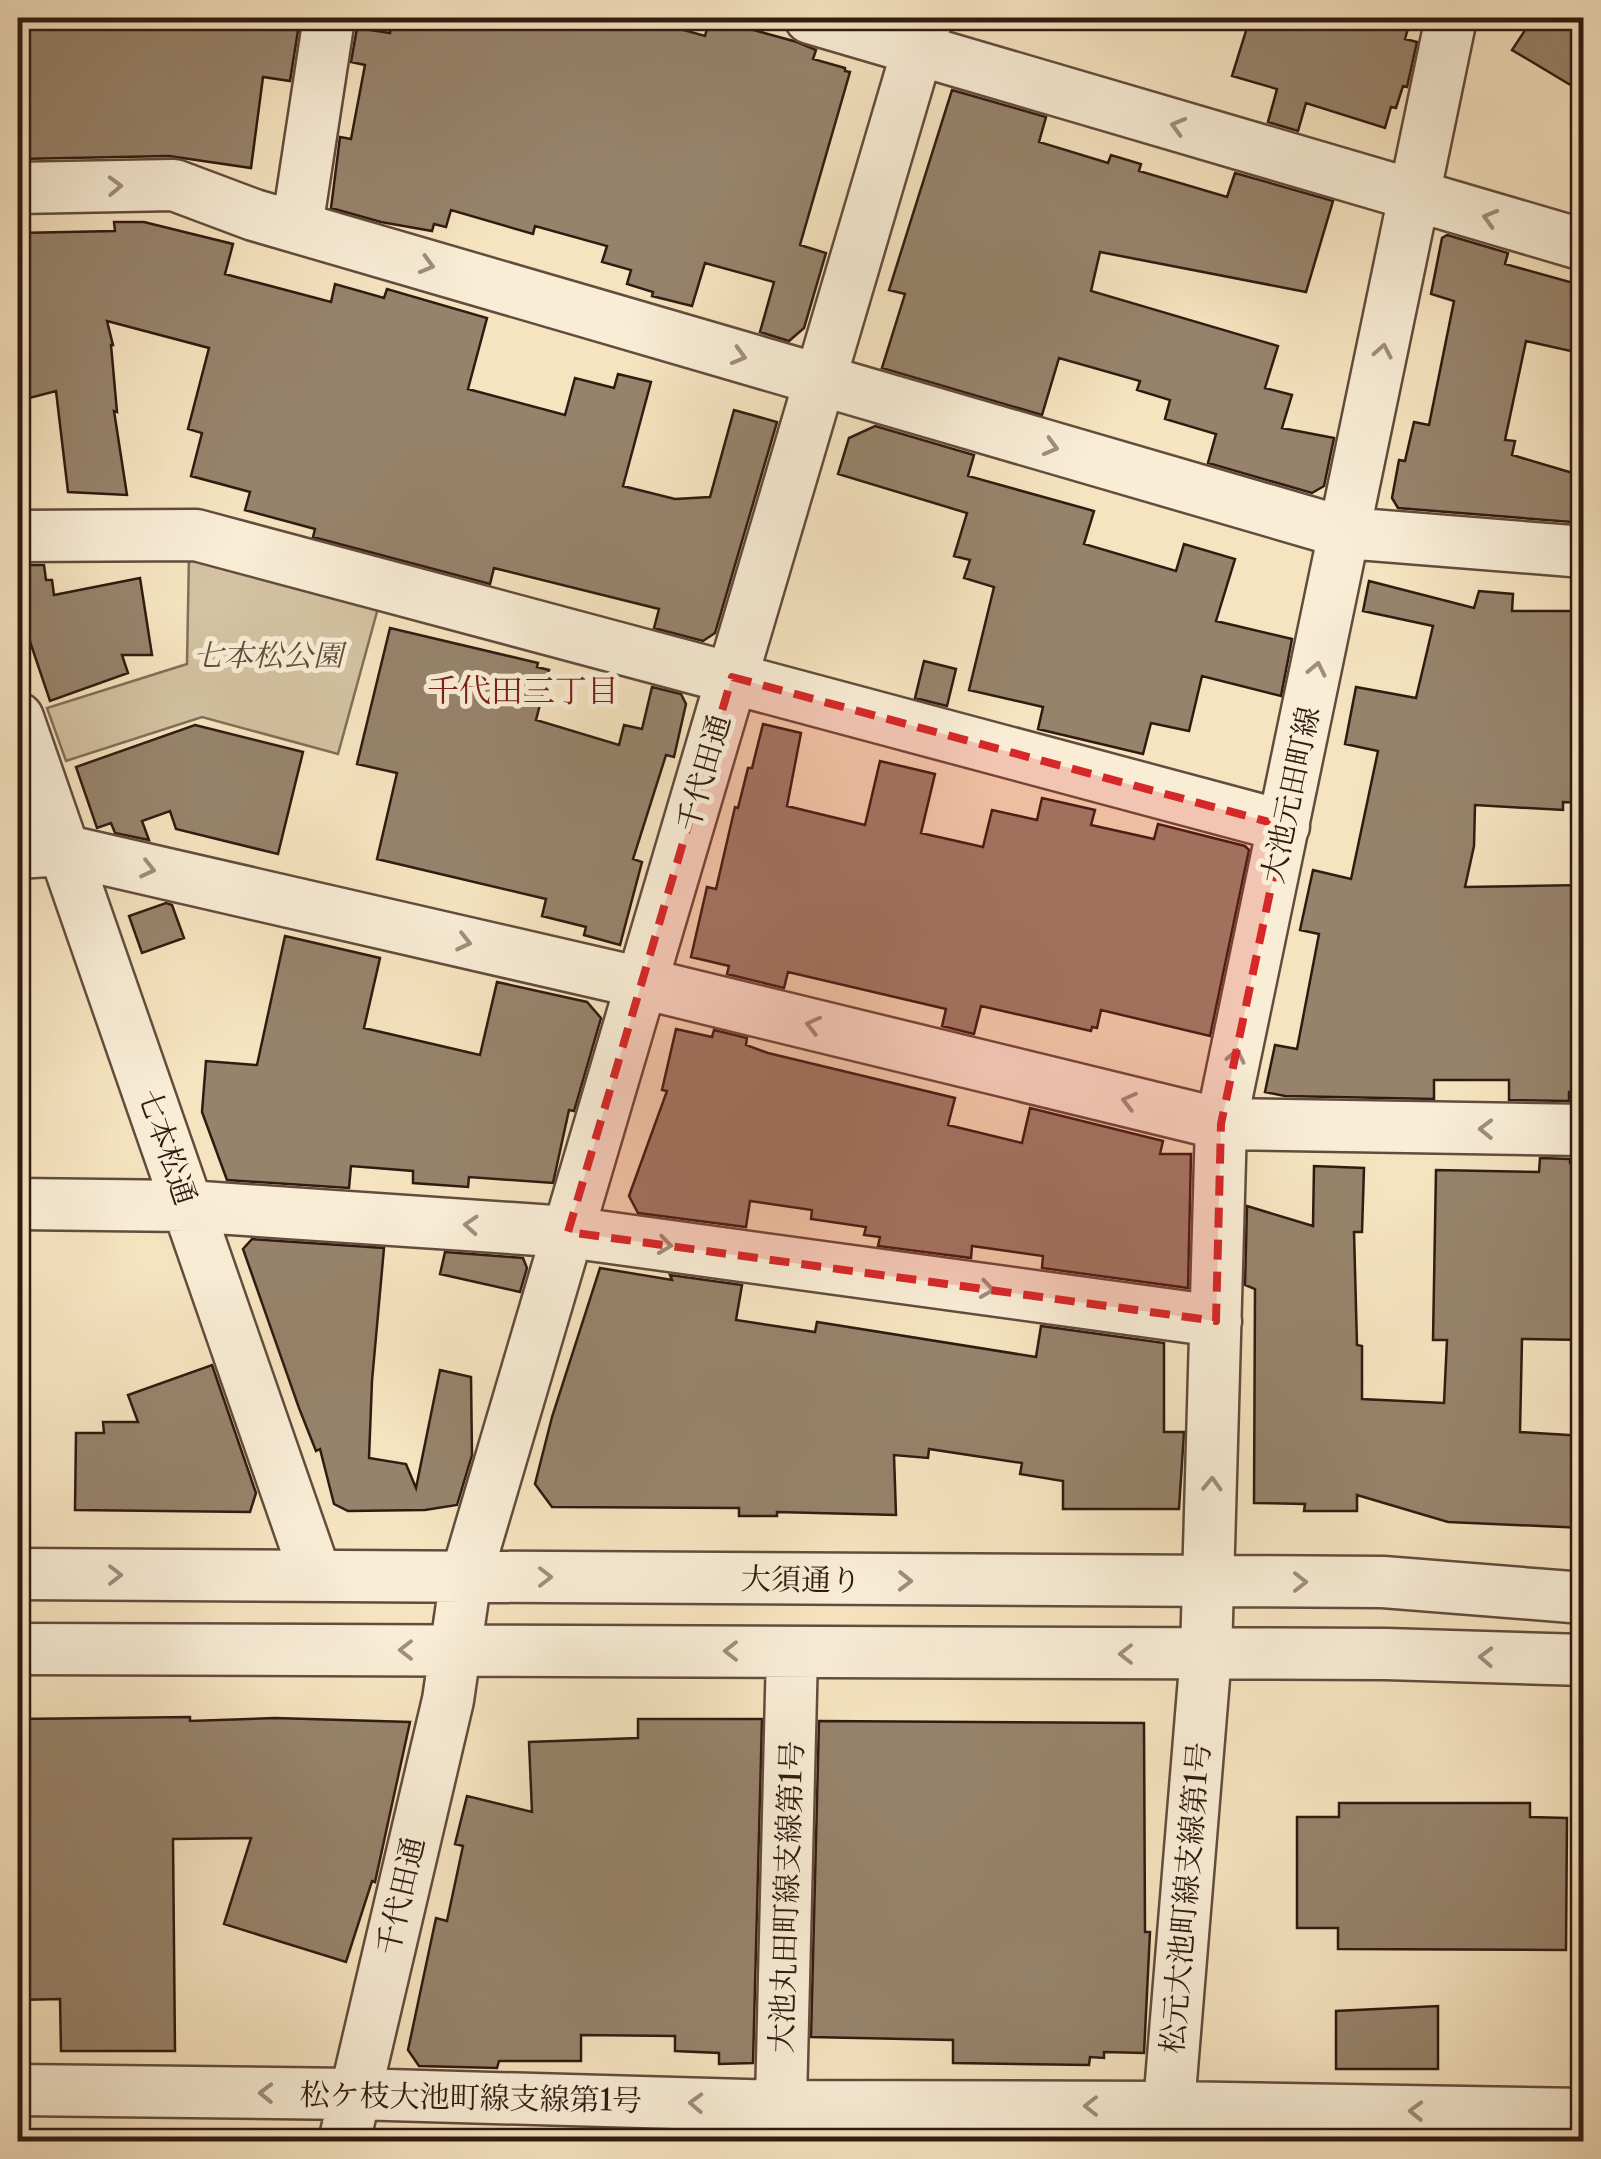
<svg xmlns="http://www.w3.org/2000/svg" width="1601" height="2159" viewBox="0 0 1601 2159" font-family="'Libre Caslon Text','Noto Serif JP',serif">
<rect width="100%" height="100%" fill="#f6e4c0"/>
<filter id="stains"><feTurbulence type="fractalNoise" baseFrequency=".002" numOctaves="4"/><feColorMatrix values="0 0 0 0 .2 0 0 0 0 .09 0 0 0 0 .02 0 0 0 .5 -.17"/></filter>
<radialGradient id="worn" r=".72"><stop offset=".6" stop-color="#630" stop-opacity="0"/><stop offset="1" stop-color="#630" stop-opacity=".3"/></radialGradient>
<!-- green -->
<path fill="#d4c2a2" stroke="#826e5a" stroke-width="2.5" d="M189,554L378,608L338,754L202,717L66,761L47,708L187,664Z"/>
<!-- building -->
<path fill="#97836c" stroke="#301a11" stroke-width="2.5" d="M19,18H300L290,81L263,77L251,168L169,156L18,159Z
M392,18H641L705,36L710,18L797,42L816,50L813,59L845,68V71L850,72L800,245L826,253L804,328L789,341L760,332L774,282L705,263L692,306L652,296L653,292L627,284L631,270L602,262L607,246L535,226L533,234L451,210L446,227L434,224L432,231L381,222L331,208L340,137L351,139L365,65L351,62L357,28L390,33Z
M1250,18H1411L1405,39L1417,42L1407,87L1403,86L1396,108L1391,107L1385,128L1306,103L1298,131L1268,122L1277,89L1232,76Z
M1533,18H1584V93L1512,50Z
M952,90L1046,117L1039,142L1108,163L1111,155L1141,164L1139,171L1227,197L1235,173L1333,201L1306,292L1100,252L1091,291L1278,346L1265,388L1292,395L1282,428L1334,438L1324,486L1312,493L1208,463L1216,434L1165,419L1170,400L1137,390L1140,381L1059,358L1042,415L882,368L905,294L889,290Z
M114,222H144L233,244L225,274L331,302L335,284L384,298L387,289L487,318L468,389L565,415L575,378L614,388L618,374L651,382L623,486L675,499L710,497L734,410L777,422L715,633L703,641L654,628L659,609L494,568L490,584L313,537L315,529L245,510L250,492L191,476L202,433L188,429L209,348L107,321L113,345H111L117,412L114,411L127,495L68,492L56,391L18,401V233L115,231Z
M1447,235L1508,253L1505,264L1584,286V354L1526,341L1505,440L1515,441L1512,455L1576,474L1572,522L1398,508L1392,498L1399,460L1405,461L1414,422L1429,425L1454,301L1431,294L1442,238Z
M875,426L974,455L968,476L1094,511L1084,544L1176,571L1184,544L1235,559L1216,621L1292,639L1281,696L1202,676L1189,731L1151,723L1143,754L1038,729L1043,707L969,690L994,587L964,578L970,560L954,556L967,513L838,474L849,438Z
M18,565H44L46,580H52L54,595L140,578L152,655H122L128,673L50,701L18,606Z
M1369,581L1474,608L1479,591L1513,594L1512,611H1584V803L1563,802V810L1475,805L1474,846L1465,887L1584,885V1092H1569V1101L1509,1100V1080H1434V1099L1285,1096L1265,1092L1275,1045L1297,1049L1319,934L1300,930L1313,870L1351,879L1378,751L1345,744L1356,687L1416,698L1433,626L1363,611Z
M390,628L538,663L537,667L549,670L536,720L619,745L624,725L642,729L652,687L681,694L686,704L674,757L666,755L633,859L642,862L620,945L584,935L586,927L542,916L546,899L377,859L397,773L357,764Z
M924,661L956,669L947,706L915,698Z
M763,724L801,733L787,806L865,825L880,761L935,774L921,833L983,847L992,810L1037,820L1042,798L1095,810L1091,825L1154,839L1158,824L1245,846L1249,850L1210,1036L1101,1010L1097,1028L1092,1027L1091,1031L981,1006L974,1034L942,1026L946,1009L788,972L784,988L727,974L729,966L691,957L707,887L716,889L735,807L738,808L748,768H752Z
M195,725L303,752L278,854L176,829L170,811L142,821L149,840L115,833L111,823L97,828L76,767Z
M166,903L172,905L184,938L142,953L129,916Z
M285,936L380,958L364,1028L480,1055L497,982L587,1002L601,1018L574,1111L569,1110L553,1183L469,1177L468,1187L413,1183V1171L351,1166L349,1188L227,1180L202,1112L206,1061L257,1065Z
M676,1029L712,1037L714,1030L747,1038L746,1045L768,1053L955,1098L948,1125L1022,1143L1030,1108L1163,1141L1160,1154H1191L1188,1288L1042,1268L1043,1256L972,1246L971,1258L878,1246L880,1237L864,1235L866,1227L811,1219L812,1210L750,1201L746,1227L638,1213L629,1196L667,1091L662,1090Z
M1540,1158L1570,1159V1163H1584V1340L1522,1339L1520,1432L1584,1436V1528L1448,1522L1357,1495V1511H1304L1305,1504L1254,1503L1255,1289L1245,1285L1247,1206L1313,1226L1314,1166L1364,1168L1362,1232H1354L1357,1345L1362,1346V1399L1444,1403L1447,1340H1433L1436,1170L1539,1172Z
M252,1239L384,1248L372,1381L369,1458L406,1464L416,1488L440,1370L471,1377L472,1455L457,1505L425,1510L348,1511L334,1504L320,1449L316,1451L299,1408L243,1249Z
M445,1252L523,1258L527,1268L520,1292L440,1274Z
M600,1268L672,1280L670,1275L742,1285L736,1320L815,1332L817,1322L1036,1357L1041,1326L1164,1343V1432H1184L1179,1509H1063V1481L1020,1474L1022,1463L929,1449L928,1458L894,1455L896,1515L777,1512V1516H739V1508L552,1507L535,1484L552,1417Z
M212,1365L256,1493L250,1512L75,1510L76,1433H104L103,1422H138L128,1395Z
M190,1717V1721L275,1718L410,1722L375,1882L372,1881L346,1962L224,1924L251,1838L173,1839L175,2051H61L60,1999L18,2000V1719Z
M638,1719H762L753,2063L719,2064V2053L675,2051V2036L581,2035V2061H499L497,2068L419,2066L408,2050L436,1918L447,1921L463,1846L455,1844L467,1796L532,1812L529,1742L638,1738Z
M819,1721L1144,1723L1145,1932H1150L1144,2053L1104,2052V2058L1090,2057L1089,2065L953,2063V2040L811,2037Z
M1339,1803H1530V1817L1567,1818L1566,1950L1338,1949V1928H1297V1817H1339Z
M1438,2006V2069H1336V2011Z"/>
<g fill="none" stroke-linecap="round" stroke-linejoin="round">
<defs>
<path id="minor" d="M810,18L1584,245
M18,188L174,185L254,215L1346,533L1584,552
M297,227L329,18
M18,536L196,535L1284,826
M18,718L316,1576
M18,853L63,850L642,983L1221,1124L1584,1130
M18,1204L187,1206L568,1232L1216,1321
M18,1574L1383,1582L1584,1598
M18,1649L1386,1654L1584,1660
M18,2090L354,2094L780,2106L1169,2107L1584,2114
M344,2142L448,1700L466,1577L927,18
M780,2142L792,1652
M1166,2142L1206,1654L1221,1124L1451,18"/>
</defs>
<!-- minor casing -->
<use href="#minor" stroke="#624c3d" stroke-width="55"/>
<!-- minor -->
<use href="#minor" stroke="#f9edd6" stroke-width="50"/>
</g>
<!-- one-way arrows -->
<defs><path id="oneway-chevron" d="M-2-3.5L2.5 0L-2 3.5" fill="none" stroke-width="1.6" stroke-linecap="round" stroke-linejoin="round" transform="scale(2.5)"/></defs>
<g stroke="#9f8e7d">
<use href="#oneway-chevron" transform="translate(1178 126) rotate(-164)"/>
<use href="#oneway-chevron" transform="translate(115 186) rotate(-2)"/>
<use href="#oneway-chevron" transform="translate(1490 218) rotate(-164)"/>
<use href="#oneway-chevron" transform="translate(427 265) rotate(16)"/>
<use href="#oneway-chevron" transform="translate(1383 351) rotate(-79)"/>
<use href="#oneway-chevron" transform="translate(739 356) rotate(16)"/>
<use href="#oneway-chevron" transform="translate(1051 447) rotate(16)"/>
<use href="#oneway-chevron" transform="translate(1317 669) rotate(-78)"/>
<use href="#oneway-chevron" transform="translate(148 869) rotate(13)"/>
<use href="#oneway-chevron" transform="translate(464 942) rotate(13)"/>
<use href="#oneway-chevron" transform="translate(813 1025) rotate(-166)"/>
<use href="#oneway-chevron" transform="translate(1236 1056) rotate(-78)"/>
<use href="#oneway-chevron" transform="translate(1129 1101) rotate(-166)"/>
<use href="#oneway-chevron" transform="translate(1486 1129) rotate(-179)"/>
<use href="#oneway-chevron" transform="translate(471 1225) rotate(-176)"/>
<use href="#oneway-chevron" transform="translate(665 1245) rotate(8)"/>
<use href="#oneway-chevron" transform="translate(987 1289) rotate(8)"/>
<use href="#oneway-chevron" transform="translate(1212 1484) rotate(-88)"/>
<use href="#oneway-chevron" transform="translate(115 1575)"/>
<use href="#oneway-chevron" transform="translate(545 1577)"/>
<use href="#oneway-chevron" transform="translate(905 1581) rotate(1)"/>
<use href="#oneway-chevron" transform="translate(1300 1582)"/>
<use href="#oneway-chevron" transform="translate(406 1650) rotate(-180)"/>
<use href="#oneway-chevron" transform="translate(731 1651) rotate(-180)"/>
<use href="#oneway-chevron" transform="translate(1126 1654) rotate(-180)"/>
<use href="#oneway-chevron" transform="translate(1486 1657) rotate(-178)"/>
<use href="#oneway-chevron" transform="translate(266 2093) rotate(-179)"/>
<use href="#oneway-chevron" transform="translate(696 2103) rotate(-178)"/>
<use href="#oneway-chevron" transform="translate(1091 2106) rotate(-180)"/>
<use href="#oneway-chevron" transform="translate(1416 2111) rotate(-179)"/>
</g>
<!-- marked area -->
<path fill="#d62828" fill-opacity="0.2" stroke="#d62828" stroke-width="8" stroke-dasharray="20 12" stroke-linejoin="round" d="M732,677L1284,826L1221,1124L1216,1321L568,1232Z"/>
<g text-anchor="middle" stroke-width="10" stroke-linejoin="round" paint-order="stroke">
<!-- park labels -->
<g font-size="30" font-style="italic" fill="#614c3c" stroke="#f9edd6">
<text x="268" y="666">七本松公園</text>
</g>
<!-- street labels -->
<g font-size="30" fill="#301a11" stroke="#f9edd6">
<text transform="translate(704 773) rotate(-74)" y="10">千代田通</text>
<text transform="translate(1291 795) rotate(-78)" y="10">大池元田町線</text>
<text transform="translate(167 1147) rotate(71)" y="10">七本松通</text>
<text transform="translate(801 1580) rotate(1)" y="10">大須通り</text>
<text transform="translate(401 1896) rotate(-77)" y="10">千代田通</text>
<text transform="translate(787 1897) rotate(-88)" y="10">大池丸田町線支線第1号</text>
<text transform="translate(1186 1898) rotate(-85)" y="10">松元大池町線支線第1号</text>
<text transform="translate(471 2098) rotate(1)" y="10">松ケ枝大池町線支線第1号</text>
</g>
<!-- neighbourhood labels -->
<g font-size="32" fill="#7a1f14" stroke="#f9edd6">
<text x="523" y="702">千代田三丁目</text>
</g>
</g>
<!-- margin -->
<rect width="1601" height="2159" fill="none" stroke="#f6e4c0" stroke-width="60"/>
<rect x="20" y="20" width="1561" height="2119" fill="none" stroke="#301a11" stroke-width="5"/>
<rect x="30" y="30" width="1541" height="2099" fill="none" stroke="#301a11" stroke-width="2.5"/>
<rect width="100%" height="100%" filter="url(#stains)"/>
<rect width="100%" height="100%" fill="url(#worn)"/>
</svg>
